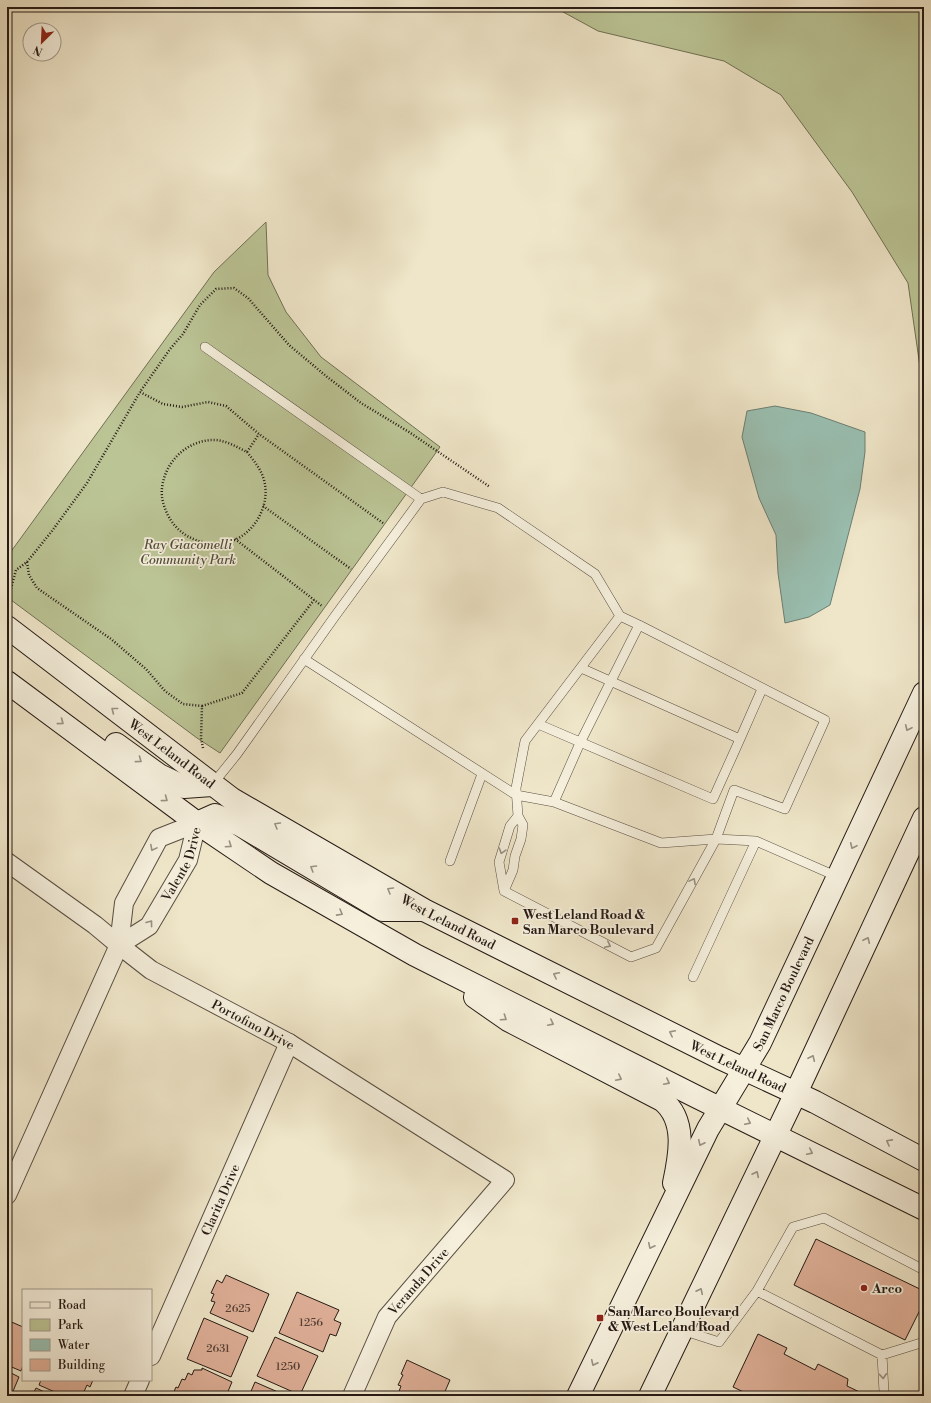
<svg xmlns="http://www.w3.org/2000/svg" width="931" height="1403" viewBox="0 0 931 1403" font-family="'Libre Bodoni',serif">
<rect width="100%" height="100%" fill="#efe6c9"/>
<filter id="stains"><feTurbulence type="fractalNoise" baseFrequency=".005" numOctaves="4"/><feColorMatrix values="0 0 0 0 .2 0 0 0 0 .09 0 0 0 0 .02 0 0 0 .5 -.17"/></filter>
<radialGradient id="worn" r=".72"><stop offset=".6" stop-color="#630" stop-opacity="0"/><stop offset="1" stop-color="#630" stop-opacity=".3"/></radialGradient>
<!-- green -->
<path fill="#bbc495" stroke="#707055" d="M554,7H924V395L908,283L852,192L781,95L724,61L598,31Z
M266,222L268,275L286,312L321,357L440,447L220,753L197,738L7,597V557L214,272Z"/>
<!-- water -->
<path fill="#9ac0b2" stroke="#6c7e73" d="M775,406L811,413L865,432V452L860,489L830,605L809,617L785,623L778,573L776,535L759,498L742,437L747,411Z"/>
<!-- building -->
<path fill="#deaf97" stroke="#261b15" d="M816,1239L924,1291V1302L905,1340L794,1285Z
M226,1275L269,1294L253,1332L210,1313L215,1302L211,1301L214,1294L211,1293L217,1280L222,1283Z
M297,1292L339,1310L334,1320L341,1323L336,1336L330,1334L323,1352L279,1333Z
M204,1318L248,1337L231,1377L187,1359Z
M7,1320L23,1327V1365L21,1371L7,1365Z
M758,1334L787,1348L784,1354L815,1370L818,1364L848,1379L847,1386L868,1396H752L733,1387Z
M275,1337L318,1356L300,1395L257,1376Z
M407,1360L450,1380L443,1396H400V1395L398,1394L401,1386L398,1385L403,1375L401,1374Z
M202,1368L232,1382L226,1396H172L176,1387L178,1388L182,1379L185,1380L188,1373L192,1375L194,1370H202Z
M7,1371L19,1377L11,1396H7Z
M41,1380H93L90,1387L87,1385L82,1396H64L39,1385Z
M255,1382L287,1396H249Z
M36,1388L53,1396H32Z"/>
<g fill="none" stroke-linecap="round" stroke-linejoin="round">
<defs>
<path id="lane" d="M205,347L421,499L335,616L237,754L212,785
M421,499L443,492L498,508L595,574L620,616L639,625L825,720L785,809L734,790L716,839L656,948L631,957L504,891L499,862L510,826L518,816
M304,659L516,795L554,802L661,843L716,839L756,841L693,977
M581,668L740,739L762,689
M538,724L713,799L740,739
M554,802L580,743L639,625
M756,841L838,877
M450,861L482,774
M504,891L513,870L515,856L521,839L523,825L518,816L516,788L525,741L620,616
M757,1291L793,1227L824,1218L924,1270
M682,1330L719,1342L757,1291L882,1355L924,1342
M882,1355L884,1392L887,1396
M921,1396L924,1395"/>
<g id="street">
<path id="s1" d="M7,862L95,925L119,945L151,970L289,1043L505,1180L387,1317L352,1396"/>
<path id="s2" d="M119,945L149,926L188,860L197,823"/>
<path d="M7,1195L119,945L124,903L159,838L197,823"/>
<path id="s3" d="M151,1356L289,1043"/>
<path d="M133,1396L140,1380"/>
</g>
<g id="secondary">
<path id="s4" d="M7,627L232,799L424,910L720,1058L815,1102L924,1160"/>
<path d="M7,682L197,823L271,873L415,955L697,1097L924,1209"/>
<path d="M116,744L159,775L184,787L212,785"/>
<path d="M197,823L215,815L240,825L383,910H423"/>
<path d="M475,997L508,1020L662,1100C687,1120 680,1155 674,1183"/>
<path id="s5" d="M578,1396L708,1129L760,1043L924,693"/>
<path d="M650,1396L796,1093L924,818"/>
</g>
</defs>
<!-- lane casing -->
<use href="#lane" stroke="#584e42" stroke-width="10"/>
<!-- street casing -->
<use href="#street" stroke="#584e42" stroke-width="20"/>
<!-- secondary casing -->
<use href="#secondary" stroke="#261b15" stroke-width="24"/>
<!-- path -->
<path stroke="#261b15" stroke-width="2.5" stroke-dasharray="1 2" stroke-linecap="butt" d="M247,452C254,461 261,469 264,480C271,505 254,536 228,542C202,547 177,537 166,511C163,504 161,496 162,488C165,461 188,439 216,440C227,441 237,447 247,452L259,434
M263,506L351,569
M383,523L259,434L226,406L208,402L182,407L163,404L140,392L170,349L183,334L200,305L216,289L234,288L248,298L289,345L326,376L361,403L409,432L490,487
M235,539L322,606
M27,562L29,575L37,588L111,639L146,669L165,691L183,704L202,706L201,738L203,748
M7,603L16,570L27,562L52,531L87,483L140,392
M202,706L242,693L314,600"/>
<!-- lane -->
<use href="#lane" stroke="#f5efdc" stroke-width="9"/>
<!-- street -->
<use href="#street" stroke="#f5efdc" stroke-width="18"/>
<!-- secondary -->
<use href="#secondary" stroke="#f5efdc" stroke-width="22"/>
</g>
<!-- one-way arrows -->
<defs><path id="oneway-chevron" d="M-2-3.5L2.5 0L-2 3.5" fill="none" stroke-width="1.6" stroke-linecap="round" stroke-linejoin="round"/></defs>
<g stroke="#989082">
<use href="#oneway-chevron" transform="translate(114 710) rotate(-142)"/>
<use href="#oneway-chevron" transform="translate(61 722) rotate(37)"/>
<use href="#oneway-chevron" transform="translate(908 728) rotate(115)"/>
<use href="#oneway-chevron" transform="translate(139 760) rotate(36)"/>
<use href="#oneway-chevron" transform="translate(165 799) rotate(37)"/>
<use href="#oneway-chevron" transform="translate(277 825) rotate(-150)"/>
<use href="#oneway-chevron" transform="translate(229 845) rotate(34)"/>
<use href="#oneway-chevron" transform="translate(853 846) rotate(115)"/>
<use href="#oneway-chevron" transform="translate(153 848) rotate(118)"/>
<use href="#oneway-chevron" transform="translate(502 851) rotate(107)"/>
<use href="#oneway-chevron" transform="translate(313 868) rotate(-149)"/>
<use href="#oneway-chevron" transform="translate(693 881) rotate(-62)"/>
<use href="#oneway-chevron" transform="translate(390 890) rotate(-150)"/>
<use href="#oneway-chevron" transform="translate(340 913) rotate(29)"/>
<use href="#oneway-chevron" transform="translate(150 923) rotate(-53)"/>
<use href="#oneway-chevron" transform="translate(867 940) rotate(-65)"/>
<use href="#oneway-chevron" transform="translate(608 945) rotate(27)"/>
<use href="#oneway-chevron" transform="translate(556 975) rotate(-153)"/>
<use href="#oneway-chevron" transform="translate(504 1018) rotate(34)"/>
<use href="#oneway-chevron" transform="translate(551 1023) rotate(27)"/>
<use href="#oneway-chevron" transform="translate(672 1033) rotate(-153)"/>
<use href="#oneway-chevron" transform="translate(812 1058) rotate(-65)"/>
<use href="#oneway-chevron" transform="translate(619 1078) rotate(27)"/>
<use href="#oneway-chevron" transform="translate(667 1082) rotate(27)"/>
<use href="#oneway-chevron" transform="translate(748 1122) rotate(26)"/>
<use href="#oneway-chevron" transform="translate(889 1142) rotate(-152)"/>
<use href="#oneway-chevron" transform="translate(701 1143) rotate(116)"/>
<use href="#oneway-chevron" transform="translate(810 1152) rotate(26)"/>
<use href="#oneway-chevron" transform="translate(756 1174) rotate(-64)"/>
<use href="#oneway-chevron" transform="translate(651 1246) rotate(116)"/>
<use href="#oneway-chevron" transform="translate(700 1291) rotate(-64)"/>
<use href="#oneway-chevron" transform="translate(594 1363) rotate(116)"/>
<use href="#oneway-chevron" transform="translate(883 1376) rotate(86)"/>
</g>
<!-- markers -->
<g fill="#8f2418" stroke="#f5efdc" stroke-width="1.5">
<rect x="511" y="917" width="8" height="8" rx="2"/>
<circle cx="864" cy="1288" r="4"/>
<rect x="596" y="1314" width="8" height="8" rx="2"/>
</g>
<g text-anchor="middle" stroke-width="3.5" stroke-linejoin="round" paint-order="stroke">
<!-- number labels -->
<g font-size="11" fill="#544036">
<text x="238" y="1312">2625</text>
<text x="311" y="1326">1256</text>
<text x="218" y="1352">2631</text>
<text x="288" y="1370">1250</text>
</g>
<!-- park labels -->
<g font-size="13" font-style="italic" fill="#534e3b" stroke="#f5efdc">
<text x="188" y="549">Ray Giacomelli<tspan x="188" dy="15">Community Park</tspan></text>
</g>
<!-- street labels -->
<g font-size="13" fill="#261b15" stroke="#f5efdc">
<text dy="5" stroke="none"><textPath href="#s4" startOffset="208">West Leland Road</textPath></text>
<text dy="5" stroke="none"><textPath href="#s2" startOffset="106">Valente Drive</textPath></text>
<text dy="5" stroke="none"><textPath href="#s4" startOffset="532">West Leland Road</textPath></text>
<text dy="5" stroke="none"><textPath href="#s5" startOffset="452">San Marco Boulevard</textPath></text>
<text dy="5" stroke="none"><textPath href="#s1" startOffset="296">Portofino Drive</textPath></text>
<text dy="5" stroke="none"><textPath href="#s4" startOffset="856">West Leland Road</textPath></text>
<text dy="5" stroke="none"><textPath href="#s3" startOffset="171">Clarita Drive</textPath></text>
<text transform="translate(418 1281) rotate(-49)" y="5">Veranda Drive</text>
</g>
<!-- poi labels -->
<g font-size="13" font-weight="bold" fill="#261b15" stroke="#f5efdc" text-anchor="start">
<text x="523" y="919">West Leland Road &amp;<tspan x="523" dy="15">San Marco Boulevard</tspan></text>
<text x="872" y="1293">Arco</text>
<text x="608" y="1316">San Marco Boulevard<tspan x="608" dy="15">&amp; West Leland Road</tspan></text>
</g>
</g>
<!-- margin -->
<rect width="931" height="1403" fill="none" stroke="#efe6c9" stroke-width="24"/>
<rect x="8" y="8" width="915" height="1387" fill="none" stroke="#261b15" stroke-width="2"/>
<rect x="12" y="12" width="907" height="1379" fill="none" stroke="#261b15"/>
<!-- legend -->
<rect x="22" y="1289" width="130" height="92" fill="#f5efdc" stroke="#a29a8c"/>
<rect x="30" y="1302" width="20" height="6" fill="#f5efdc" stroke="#a29a8c"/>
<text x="58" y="1309" font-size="12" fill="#261b15">Road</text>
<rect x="30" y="1319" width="20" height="12" fill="#bbc495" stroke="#a29a8c"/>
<text x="58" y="1329" font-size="12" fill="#261b15">Park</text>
<rect x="30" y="1339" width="20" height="12" fill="#9ac0b2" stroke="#a29a8c"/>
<text x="58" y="1349" font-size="12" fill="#261b15">Water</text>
<rect x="30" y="1359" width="20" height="12" fill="#deaf97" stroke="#a29a8c"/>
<text x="58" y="1369" font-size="12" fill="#261b15">Building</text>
<!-- north arrow -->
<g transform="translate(42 42) rotate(204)"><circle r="19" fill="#f5efdc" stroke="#a29a8c"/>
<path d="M0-3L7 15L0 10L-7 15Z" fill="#8f2418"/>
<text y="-6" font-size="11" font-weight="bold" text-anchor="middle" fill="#261b15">N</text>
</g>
<rect width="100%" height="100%" filter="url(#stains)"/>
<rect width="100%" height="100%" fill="url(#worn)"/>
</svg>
